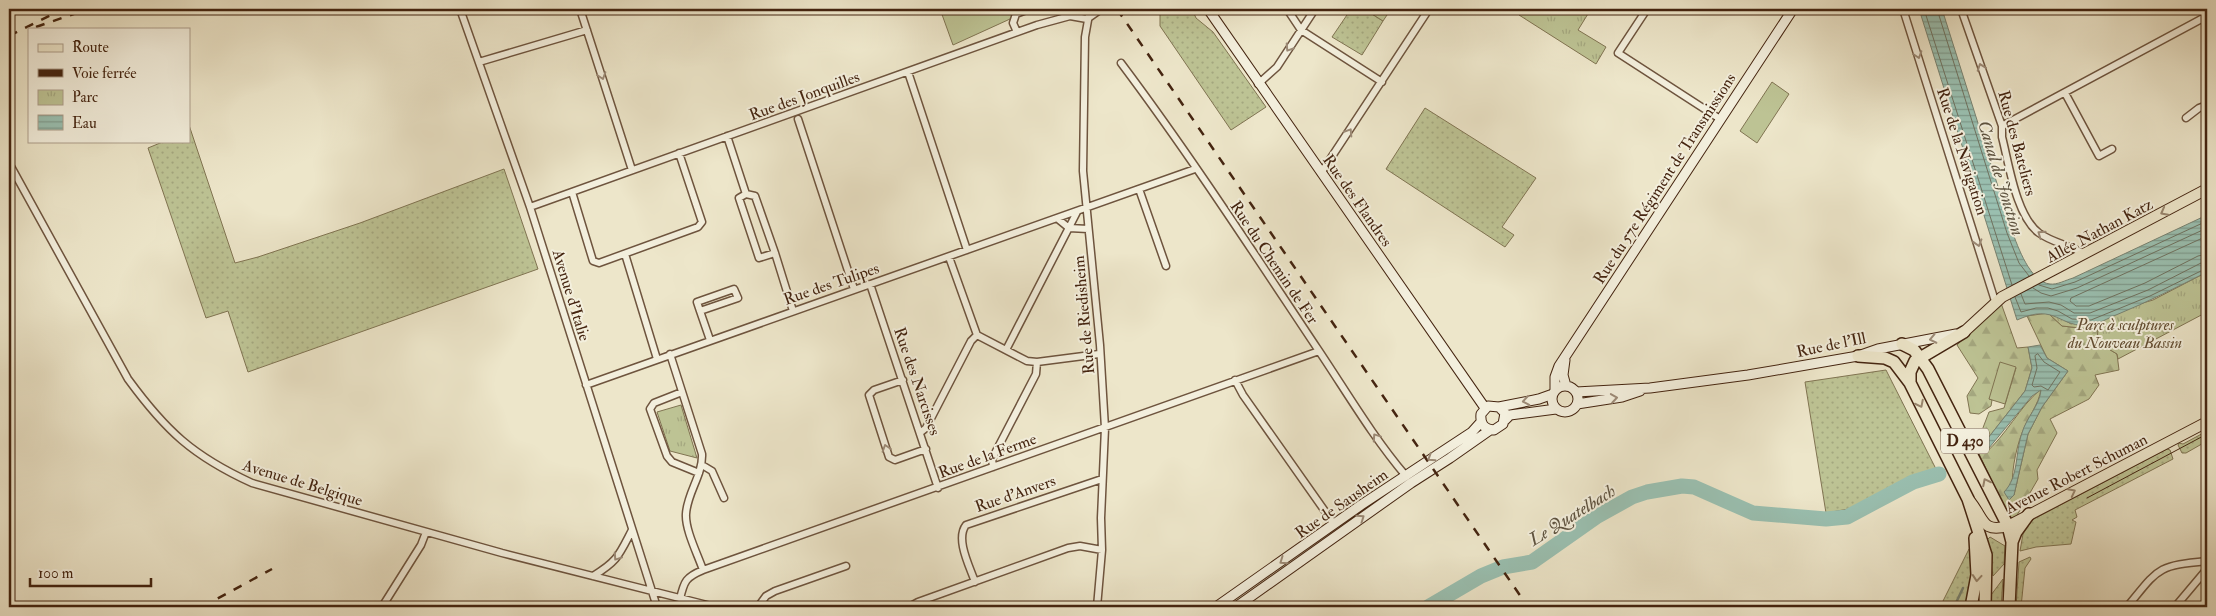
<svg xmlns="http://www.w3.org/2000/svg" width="2216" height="616" viewBox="0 0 2216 616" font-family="'IM FELL Double Pica',serif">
<defs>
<pattern id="grass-dots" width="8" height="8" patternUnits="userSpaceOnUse" patternTransform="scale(1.25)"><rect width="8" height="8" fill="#bdc394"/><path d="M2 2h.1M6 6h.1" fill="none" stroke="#a4a77f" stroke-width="1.8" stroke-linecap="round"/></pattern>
<pattern id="forest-firs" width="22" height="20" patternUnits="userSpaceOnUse" patternTransform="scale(1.25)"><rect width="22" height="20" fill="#bdc394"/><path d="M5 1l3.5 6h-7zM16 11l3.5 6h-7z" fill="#a4a77f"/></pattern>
<pattern id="park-tufts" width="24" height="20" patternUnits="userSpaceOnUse" patternTransform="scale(1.25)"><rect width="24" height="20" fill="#bdc394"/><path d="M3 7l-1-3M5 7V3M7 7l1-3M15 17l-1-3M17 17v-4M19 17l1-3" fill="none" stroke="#a4a77f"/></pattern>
<pattern id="water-rules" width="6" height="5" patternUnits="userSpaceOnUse" patternTransform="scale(1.25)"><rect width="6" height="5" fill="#9ac0b1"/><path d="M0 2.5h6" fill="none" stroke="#7f9c8f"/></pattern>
</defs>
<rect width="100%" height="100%" fill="#ede6ca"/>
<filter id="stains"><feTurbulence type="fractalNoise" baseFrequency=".004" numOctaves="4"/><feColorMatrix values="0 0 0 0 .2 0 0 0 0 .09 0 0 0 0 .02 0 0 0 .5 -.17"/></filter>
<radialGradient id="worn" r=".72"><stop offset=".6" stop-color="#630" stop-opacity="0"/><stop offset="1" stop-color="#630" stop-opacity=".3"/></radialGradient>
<!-- grass -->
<path fill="url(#grass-dots)" stroke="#807452" d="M1160,9H1192L1196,18L1213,32L1266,107L1231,130L1160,26Z
M1351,9H1364L1383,21L1362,55L1332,37Z
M1425,108L1536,178L1502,227L1514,235L1505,247L1386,169Z
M189,125L235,263L258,257L360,223L504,169L538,269L248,372L228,311L206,318L148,148L165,141H189Z
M1886,370L1937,471L1910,479L1854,508L1826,513L1805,382Z
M2207,431V441L2186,453H2182L2178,445L2179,443L2183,444Z
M2167,449L2170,450L2173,459L2075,510L2077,517L2072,520L2076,522L2071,544L2036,547L2020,551L2023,534L2032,520Z
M1990,537L2005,546L2004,564L1993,576L1987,540Z
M1969,549L1975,556L1968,607H1940Z
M2030,557L2031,559L2025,568L2021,607H2016L2019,562Z
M2003,579L2001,607H1990L1991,595Z"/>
<!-- forest -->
<path fill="url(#forest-firs)" stroke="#807452" d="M2001,303L2017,348L2028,347L2032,368L2025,391L1981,447L1984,454C2006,436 2019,407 2041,389C2039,405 2027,418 2022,433C2016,448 2009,480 2014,495L2028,434L2042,407L2068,371L2047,358L2027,316L2048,313L2062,326L2098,330L2097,342L2117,354L2119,370L2095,375L2099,385L2089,399L2050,419L2057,433L2037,470L2038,479L2016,517L2009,518L1973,441L1981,433L1989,412L2004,408L2016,368L1989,399L1992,400L1991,406L1979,414L1970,413L1967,396L1978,378L1957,345Z"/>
<!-- park -->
<path fill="url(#park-tufts)" stroke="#807452" d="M1364,9H1391L1383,21Z
M1523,9H1591L1578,30L1606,47L1596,64L1519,15Z
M2207,272V312L2118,359L2117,354L2097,342L2098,330L2062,326L2048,313L2056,315L2071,324L2153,300Z
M681,405L697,458L670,451L657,412Z"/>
<!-- pitch -->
<path fill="#bdc394" stroke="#807452" d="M940,9H1032L953,45Z
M1772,82L1789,94L1757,143L1740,131Z
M2000,362L2016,367L2005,404L1989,399Z"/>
<!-- water -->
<path fill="url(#water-rules)" stroke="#788271" d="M1919,9H1942L2012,231C2018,247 2030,282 2050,284C2057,285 2066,280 2073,278L2207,215V272C2177,287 2148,302 2116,315C2108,318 2099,324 2091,325C2058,329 2057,302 2017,320Z
M2040,345L2047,358L2068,371L2042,407L2028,434L2014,495L2009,500L2004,492C2019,477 2015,452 2022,433C2026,418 2040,405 2041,390L2032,396L1984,454L1981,447L2025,391L2032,368L2028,347Z"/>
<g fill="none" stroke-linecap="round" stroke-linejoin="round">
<!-- shore -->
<path stroke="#6f7260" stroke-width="1" d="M1924,9L2012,285
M1937,9L2007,233L2019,263L2029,276
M2207,236L2071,298L2070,301L2076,306H2089L2145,283L2198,256L2207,254
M2039,285L2052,289L2075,282L2207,221
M2033,288L2041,293L2051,296L2077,288L2207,228
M2021,294L2025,304L2049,302L2061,305L2074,313H2090L2148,290L2201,263L2207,261
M2015,297L2021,312L2036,308H2048L2058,311L2072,319L2091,320L2150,296L2207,268
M2038,354L2044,362L2060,372L2048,390L2041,386L2034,387L2032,385L2037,368L2035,356Z"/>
<!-- stream -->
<path stroke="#788271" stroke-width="2.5" d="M1954,607L1963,588"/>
<!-- river -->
<path stroke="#9ac0b1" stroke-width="15" d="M1428,607L1481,576L1503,567L1532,562L1596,517L1632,497L1647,492L1682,486L1694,487L1753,513L1826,519L1847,517L1913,482L1939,474"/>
<defs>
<path id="street" d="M460,9L530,207L657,607
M580,9L632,170
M1090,9L1085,37L1083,171L1100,345L1105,428L1101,518L1102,550L1097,607
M1287,9L1301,30L1382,82
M1647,9L1618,53L1720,119
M1903,9L1995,301
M1961,9L2002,126V137C2009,164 2016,216 2039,233C2053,243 2070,245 2084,254
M1087,19L1101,9
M1017,32L1013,23L1016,14L1029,9
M479,62L587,30
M1121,63C1190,155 1253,252 1317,348C1346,391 1372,436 1406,476
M908,72L967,250
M1258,84L1277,67L1315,9
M2065,93L2099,156L2112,149
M2186,118L2199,108L2207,105
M798,119L854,289
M2002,126L2207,16
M727,136L746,194L739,198L759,258L775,253L793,311
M9,163L128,379C166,431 193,456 252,483L502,553L715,607
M1321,173L1429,9
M1139,189L1166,266
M572,192L593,261L599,263L698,227L702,222L679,153
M746,194L755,196L775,253
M530,207L1037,25L1070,16L1087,19
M1058,219L1069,228L1088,229
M625,254L657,359
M949,257L977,335L1027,361L1037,362L1099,354
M870,284L938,488
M700,311L697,302L734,289L738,298L700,311L710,340
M1006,350L1077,212
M670,354L702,454C703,475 687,493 686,514C685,530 698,555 703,570
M903,380L874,390L869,395L889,457L895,460L926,449
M1235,380L1243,395L1334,524
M586,385L1195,169
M682,392L654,403L650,409L667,456L672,462L699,473
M921,432L926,428L971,341L977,335
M702,465L712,471L724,498
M993,467L992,459L1036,374L1037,362
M593,576C618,561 619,555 632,530
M975,582C970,567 955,539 966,525L1102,479
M680,599C684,581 686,577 703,570L1319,351
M382,607L421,545L426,532
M758,607L766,596L775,591L846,566
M909,607L918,602L1068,548L1080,546L1102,550
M2127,607C2159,568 2156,566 2207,561
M2175,607L2207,569"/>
<path id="secondary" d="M1208,9L1485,408
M1565,360L1563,375L1566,386
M1552 399a13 13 0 1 1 26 0a13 13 0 1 1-26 0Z
M1555,390V377L1559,366L1793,9
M1576,392L1650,388L1748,375L1858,356L1878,349L1956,334
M1577,404L1622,397L1640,391
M1499,407L1505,413L1503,424L1494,430C1484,429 1480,424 1481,414L1488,406L1499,407L1539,399L1553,394
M1505,420L1510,415L1556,409
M1216,607L1361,505L1472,432L1481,422
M1236,607L1411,483L1450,458L1490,430"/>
<path id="primary" d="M1964,332L2002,297L2207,189
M1970,501C1985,520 1982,533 2008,526L2207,422"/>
<path id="highway" d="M1902,344L1914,350L1928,369L2008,526L2012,542L2009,607
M1858,356L1885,358L1894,362L1910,383L1968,499L1986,555L1985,607
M1910,383V372L1915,361L1964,332
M2012,542L2016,532L2029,514
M1971,607L1977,575L1975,538"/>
</defs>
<!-- street casing -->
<use href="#street" stroke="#6e543e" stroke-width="9"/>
<!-- secondary casing -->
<use href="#secondary" stroke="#442410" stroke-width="11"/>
<!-- primary casing -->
<use href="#primary" stroke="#442410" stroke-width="12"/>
<!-- highway casing -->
<use href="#highway" stroke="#442410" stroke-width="14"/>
<!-- street -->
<use href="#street" stroke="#f3efdd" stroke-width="6"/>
<!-- secondary -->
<use href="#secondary" stroke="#f3efdd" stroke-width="9"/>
<!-- primary -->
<use href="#primary" stroke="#ede6ca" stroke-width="10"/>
<!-- highway -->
<use href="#highway" stroke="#ede6ca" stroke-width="11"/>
<!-- tram -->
<path stroke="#442410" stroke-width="1" d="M2087,498L2207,434"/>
<!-- rail -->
<path stroke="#442410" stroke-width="2.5" stroke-dasharray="9 9" stroke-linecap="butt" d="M1117,9L1528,607
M36,27L88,9
M9,36L63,9
M202,607L272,569"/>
</g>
<!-- one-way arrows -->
<defs><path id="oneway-chevron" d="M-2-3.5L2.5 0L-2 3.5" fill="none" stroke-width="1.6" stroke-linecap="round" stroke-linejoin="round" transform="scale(1.25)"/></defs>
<g stroke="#9c8a76">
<use href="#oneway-chevron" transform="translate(1289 48) rotate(123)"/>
<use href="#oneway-chevron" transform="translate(1918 55) rotate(72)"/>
<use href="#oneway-chevron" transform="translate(1981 67) rotate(-109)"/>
<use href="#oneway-chevron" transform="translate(602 76) rotate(72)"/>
<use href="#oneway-chevron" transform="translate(1349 132) rotate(-57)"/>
<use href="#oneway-chevron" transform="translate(2041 234) rotate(-145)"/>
<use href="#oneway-chevron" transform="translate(1978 243) rotate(73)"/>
<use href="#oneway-chevron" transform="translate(1933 339) rotate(168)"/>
<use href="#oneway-chevron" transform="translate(1614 398) rotate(-9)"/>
<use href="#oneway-chevron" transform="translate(1526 401) rotate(170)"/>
<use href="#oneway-chevron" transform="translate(1376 437) rotate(-124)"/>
<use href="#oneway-chevron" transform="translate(886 448) rotate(-108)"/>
<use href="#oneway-chevron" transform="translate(1431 458) rotate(147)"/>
<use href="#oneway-chevron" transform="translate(1361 518) rotate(-35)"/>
<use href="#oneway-chevron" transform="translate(617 557) rotate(124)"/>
<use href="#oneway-chevron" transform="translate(1283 561) rotate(145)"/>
</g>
<g stroke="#98856d">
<use href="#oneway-chevron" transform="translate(2164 212) rotate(152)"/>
<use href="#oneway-chevron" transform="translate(1920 404) rotate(63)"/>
<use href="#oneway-chevron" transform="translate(1986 482) rotate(-117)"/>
<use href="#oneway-chevron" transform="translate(2072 492) rotate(-27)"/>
<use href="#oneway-chevron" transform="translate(1977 578) rotate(95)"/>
</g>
<g text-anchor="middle" stroke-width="4" stroke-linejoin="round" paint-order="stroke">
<!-- shield labels -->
<rect fill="#f3efdd" stroke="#78614e" stroke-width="1" x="1941" y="428.5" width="48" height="25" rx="4"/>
<g font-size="15" font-weight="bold" fill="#442410">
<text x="1965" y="446">D 430</text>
</g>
<!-- street labels -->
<g font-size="16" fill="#442410" stroke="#f3efdd">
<text transform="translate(804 95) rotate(-20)" y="6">Rue des Jonquilles</text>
<text transform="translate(2018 143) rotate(75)" y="6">Rue des Bateliers</text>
<text transform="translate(1963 151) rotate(72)" y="6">Rue de la Navigation</text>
<text transform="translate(1664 178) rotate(-57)" y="6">Rue du 57e Régiment de Transmissions</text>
<text transform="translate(1358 200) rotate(55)" y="6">Rue des Flandres</text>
<text transform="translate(2099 230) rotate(-28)" y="6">Allée Nathan Katz</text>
<text transform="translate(1275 262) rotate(56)" y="6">Rue du Chemin de Fer</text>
<text transform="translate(831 283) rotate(-19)" y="6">Rue des Tulipes</text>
<text transform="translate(572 295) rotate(73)" y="6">Avenue d'Italie</text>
<text transform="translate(1083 315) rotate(-95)" y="6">Rue de Riedisheim</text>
<text transform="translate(1831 344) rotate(-12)" y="6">Rue de l'Ill</text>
<text transform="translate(918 381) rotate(71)" y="6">Rue des Narcisses</text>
<text transform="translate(987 455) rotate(-20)" y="6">Rue de la Ferme</text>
<text transform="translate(2076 473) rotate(-27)" y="6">Avenue Robert Schuman</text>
<text transform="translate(303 482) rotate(17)" y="6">Avenue de Belgique</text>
<text transform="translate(1015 493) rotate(-19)" y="6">Rue d'Anvers</text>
<text transform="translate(1341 503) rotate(-35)" y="6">Rue de Sausheim</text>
</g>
<!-- park labels -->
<g font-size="16" font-style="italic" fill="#624c31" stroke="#f3efdd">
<text x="2125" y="330">Parc à sculptures<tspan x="2125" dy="18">du Nouveau Bassin</tspan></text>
</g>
<!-- water labels -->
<g font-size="18" font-style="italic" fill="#5e5340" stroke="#f3efdd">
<text transform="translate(2001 178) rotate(73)" y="6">Canal de Jonction</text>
<text transform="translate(1572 515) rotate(-32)" y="6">Le Quatelbach</text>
</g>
</g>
<!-- margin -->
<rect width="2216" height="616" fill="none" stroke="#ede6ca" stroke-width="30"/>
<rect x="10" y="10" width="2196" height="596" fill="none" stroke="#442410" stroke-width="2.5"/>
<rect x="15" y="15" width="2186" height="586" fill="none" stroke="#442410"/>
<!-- legend -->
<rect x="28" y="28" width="162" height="115" fill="#f3efdd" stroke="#ad9e8b"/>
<rect x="38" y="44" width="25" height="8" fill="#ede6ca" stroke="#ad9e8b"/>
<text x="72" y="52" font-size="15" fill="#442410">Route</text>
<rect x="38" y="69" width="25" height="8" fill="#442410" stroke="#ad9e8b"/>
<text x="72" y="78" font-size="15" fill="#442410">Voie ferrée</text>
<rect x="38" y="90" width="25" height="15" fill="url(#park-tufts)" stroke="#ad9e8b"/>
<text x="72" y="102" font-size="15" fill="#442410">Parc</text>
<rect x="38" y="115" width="25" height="15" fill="url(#water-rules)" stroke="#ad9e8b"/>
<text x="72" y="128" font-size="15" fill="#442410">Eau</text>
<!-- scale -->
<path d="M30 578v8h121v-8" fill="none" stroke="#442410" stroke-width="2.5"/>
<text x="38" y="578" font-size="15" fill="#442410" stroke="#f3efdd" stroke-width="4" paint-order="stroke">100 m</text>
<rect width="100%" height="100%" filter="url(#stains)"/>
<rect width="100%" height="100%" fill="url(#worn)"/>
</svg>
